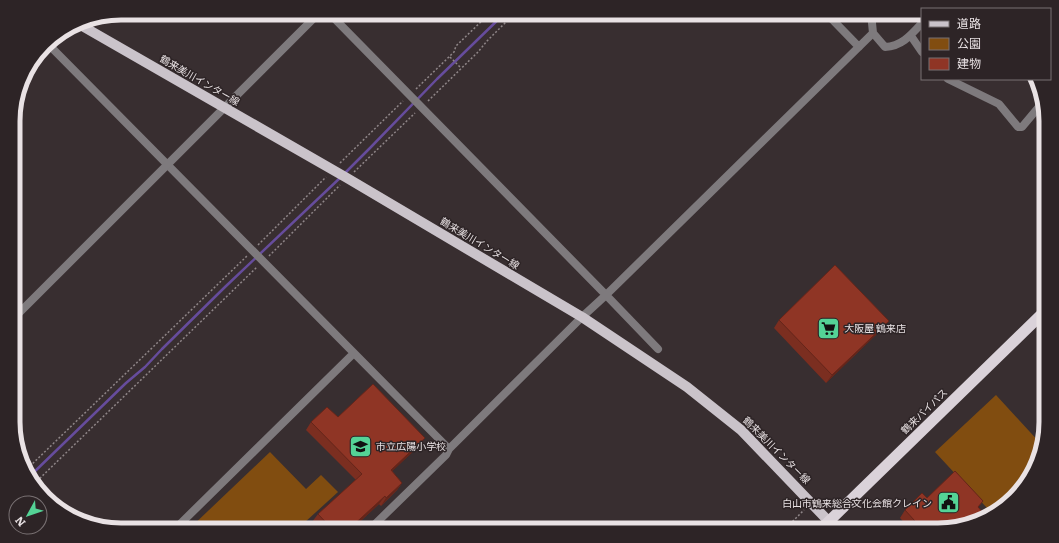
<svg xmlns="http://www.w3.org/2000/svg" width="1059" height="543" viewBox="0 0 1059 543" font-family="Literata,'Noto Sans JP',serif">
<rect width="100%" height="100%" fill="#382e30"/>
<!-- green -->
<path fill="#814d10" d="M996,395L1041,444L1035,470L998,512L986,516L987,508L935,452Z
M270,452L306,489L321,475L338,492L304,523L310,530H188Z"/>
<g fill="none" stroke-linecap="round" stroke-linejoin="round">
<!-- stream -->
<path stroke="#664c9c" stroke-width="2.5" d="M344,174L370,148L437,79L505,13
M30,476L126,383L145,367L162,349L225,287L341,177"/>
<!-- path -->
<path stroke="#8f8688" stroke-width="1.5" stroke-dasharray="2 2" stroke-linecap="butt" d="M450,57L461,68
M416,89L454,52L456,46L490,13
M428,101L478,52L487,41L515,13
M340,163L403,101
M354,172L415,113
M258,245L326,177
M269,256L340,185
M27,469L247,256
M34,484L257,267
M784,530L804,510"/>
<!-- minor -->
<path stroke="#7e7a7d" stroke-width="8" d="M329,13L606,295L658,349
M826,13L859,47
M873,33L885,47C902,46 911,35 922,23
M911,36L922,52
M47,43L449,449
M948,79L999,104L1018,127H1022L1043,102
M174,530L354,353
M369,530L446,455L449,449L582,317L606,295L873,33L871,13"/>
<!-- tertiary -->
<path stroke="#7e7a7d" stroke-width="8" d="M14,318L319,13"/>
<!-- primary -->
<path stroke="#cac3ca" stroke-width="10" d="M77,23L347,178L582,317L687,387L741,430L837,530"/>
<!-- trunk -->
<path stroke="#dad2d9" stroke-width="11" d="M820,530L1046,310"/>
</g>
<!-- wall -->
<path fill="#7b2e20" d="M779,320L883,328L826,383L774,328Z
M338,417L419,446L392,471L402,483L397,490L381,506L379,504L351,530H320L312,522L318,514L356,480L306,430L311,422Z
M905,510L945,530H911L900,518Z"/>
<!-- shaded-wall -->
<path fill="#64251a" d="M889,321L883,328L826,383L832,375Z
M425,438L419,446L385,478L391,470Z
M402,483L397,490L381,506L386,498Z
M385,496L379,504L351,530H348Z"/>
<!-- building -->
<path fill="#8f3525" stroke="#64251a" d="M835,265L889,321L832,375L779,320Z
M373,384L425,438L391,470L402,483L386,498L385,496L348,530H333L318,514L362,474L311,422L327,407L338,417Z
M955,471L983,501L978,507L986,516L945,530H923L905,510L922,493L927,498Z"/>
<!-- icons -->
<defs>
<symbol id="supermarket-square" viewBox="-11 -11 22 22"><rect x="-9" y="-9" width="18" height="18" rx="4" fill="#54d396" stroke="#2d2426"/><path d="M-6-5.5h2.5l.6 2H6L4.5 2H-2.5L-4.4-4H-6ZM-1.5 3.2a1.3 1.3 0 1 0 .1 0ZM3 3.2a1.3 1.3 0 1 0 .1 0Z" fill="#111"/></symbol>
<symbol id="school-square" viewBox="-11 -11 22 22"><rect x="-9" y="-9" width="18" height="18" rx="4" fill="#54d396" stroke="#2d2426"/><path d="M0-5L7-2L0 1L-7-2ZM-4 1L0 2.5L4 1V4Q0 6-4 4Z" fill="#111"/></symbol>
<symbol id="civic-square" viewBox="-11 -11 22 22"><rect x="-9" y="-9" width="18" height="18" rx="4" fill="#54d396" stroke="#2d2426"/><path d="M-.6-6.5H3V-4.5H.6V-3L4-1V1h2V6H-6V1h2V-1L-.6-3ZM-1.2 2.5V6h2.4V2.5Z" fill="#111"/></symbol>
</defs>
<g fill-rule="evenodd">
<use href="#supermarket-square" x="816" y="316" width="25" height="25"/>
<use href="#school-square" x="348" y="434" width="25" height="25"/>
<use href="#civic-square" x="936" y="490" width="25" height="25"/>
</g>
<g text-anchor="middle" stroke-width="3" stroke-linejoin="round" paint-order="stroke">
<!-- street labels -->
<g font-size="10" fill="#e9e2e4" stroke="#2d2426">
<text transform="translate(200 80) rotate(30)" y="4">鶴来美川インター線</text>
<text transform="translate(480 243) rotate(31)" y="4">鶴来美川インター線</text>
<text transform="translate(924 411) rotate(-44)" y="4">鶴来バイパス</text>
<text transform="translate(777 450) rotate(45)" y="4">鶴来美川インター線</text>
</g>
<!-- poi labels -->
<g font-size="10" fill="#e9e2e4" stroke="#2d2426" text-anchor="start">
<text x="844" y="332">大阪屋 鶴来店</text>
<text x="376" y="450">市立広陽小学校</text>
<text x="932" y="507" text-anchor="end">白山市鶴来総合文化会館クレイン</text>
</g>
</g>
<!-- crop -->
<path d="M0 0H1059V543H0ZM121 20H938A101 101 0 0 1 1039 121V422A101 101 0 0 1 938 523H121A101 101 0 0 1 20 422V121A101 101 0 0 1 121 20Z" fill="#2d2426" fill-rule="evenodd"/>
<path fill="none" stroke="#e9e2e4" stroke-width="5" d="M121 20H938A101 101 0 0 1 1039 121V422A101 101 0 0 1 938 523H121A101 101 0 0 1 20 422V121A101 101 0 0 1 121 20Z"/>
<!-- legend -->
<rect x="921" y="8" width="130" height="72" fill="#2d2426" stroke="#787072"/>
<rect x="929" y="21" width="20" height="6" fill="#cac3ca" stroke="#787072"/>
<text x="957" y="28" font-size="12" fill="#e9e2e4">道路</text>
<rect x="929" y="38" width="20" height="12" fill="#814d10" stroke="#787072"/>
<text x="957" y="48" font-size="12" fill="#e9e2e4">公園</text>
<rect x="929" y="58" width="20" height="12" fill="#8f3525" stroke="#787072"/>
<text x="957" y="68" font-size="12" fill="#e9e2e4">建物</text>
<!-- north arrow -->
<g transform="translate(28 515) rotate(230)"><circle r="19" fill="#2d2426" stroke="#787072"/>
<path d="M0-3L7 15L0 10L-7 15Z" fill="#54d396"/>
<text y="-6" font-size="11" font-weight="bold" text-anchor="middle" fill="#e9e2e4">N</text>
</g>
</svg>
